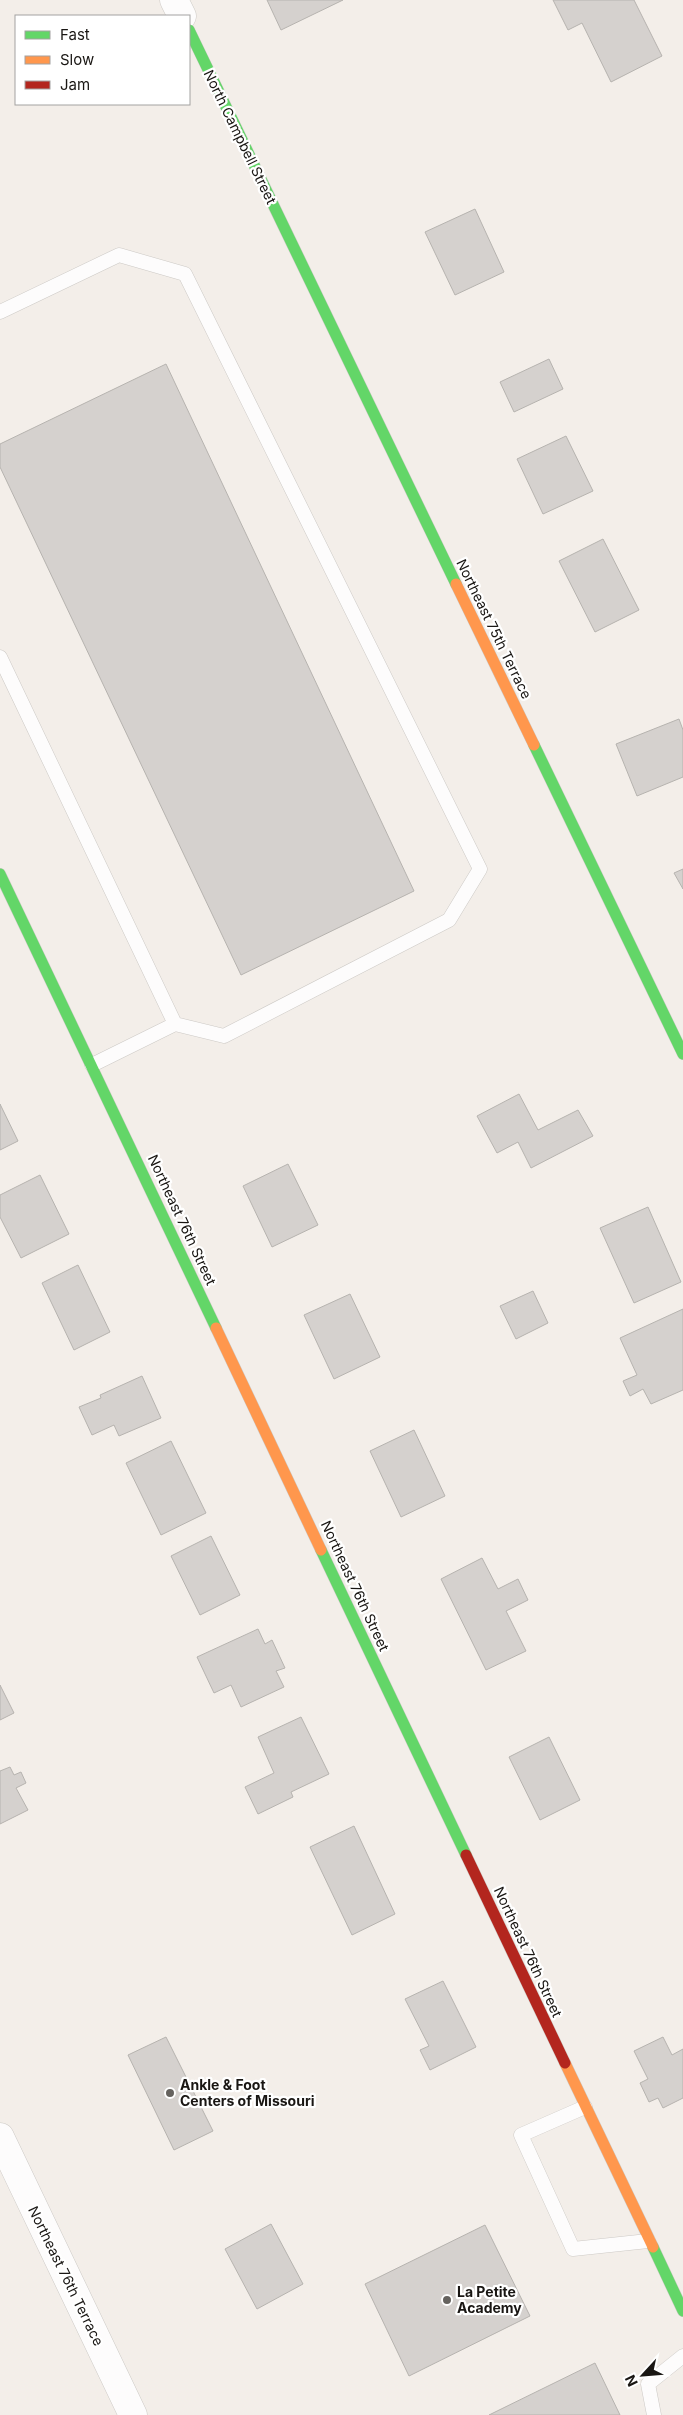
<svg xmlns="http://www.w3.org/2000/svg" width="683" height="2415" viewBox="0 0 683 2415" font-family="Inter,sans-serif">
<rect width="100%" height="100%" fill="#f3eee9"/>
<!-- building -->
<path fill="#d5d1ce" stroke="#b6b3af" d="M267,0H343L281,30Z
M553,0H634L662,56L611,82L582,23L568,30Z
M475,209L504,272L455,295L425,232Z
M549,359L563,389L514,412L500,382Z
M166,364L414,891L241,975L0,467V444Z
M566,436L593,491L543,514L517,459Z
M603,539L639,610L595,632L559,561Z
M679,719L683,730V777L637,796L616,744Z
M683,869V889L674,873Z
M519,1094L538,1130L578,1110L593,1136L531,1168L518,1142L497,1153L477,1116Z
M0,1104L18,1141L0,1150Z
M288,1164L318,1225L272,1247L243,1186Z
M40,1175L69,1234L21,1258L0,1217V1195Z
M648,1207L681,1282L634,1303L600,1228Z
M78,1265L110,1332L74,1350L42,1283Z
M533,1291L548,1323L516,1339L500,1306Z
M350,1294L380,1357L334,1379L304,1315Z
M683,1309V1390L651,1404L643,1389L630,1396L623,1381L637,1375L620,1338Z
M142,1376L161,1418L119,1436L114,1425L92,1435L79,1407L101,1398L100,1395Z
M414,1430L445,1496L401,1517L370,1451Z
M171,1441L206,1513L161,1535L126,1463Z
M211,1536L240,1595L200,1615L171,1556Z
M482,1558L498,1589L518,1579L528,1600L506,1611L526,1651L486,1670L441,1579Z
M258,1629L265,1644L272,1640L285,1668L276,1671L284,1687L241,1707L231,1685L214,1693L197,1657Z
M0,1685L14,1713L0,1720Z
M301,1717L329,1774L291,1792L293,1797L258,1814L245,1787L274,1773L258,1737Z
M549,1737L580,1800L540,1820L509,1757Z
M10,1767L14,1775L21,1772L26,1783L16,1788L28,1810L0,1824V1771Z
M354,1826L395,1914L352,1935L310,1847Z
M443,1981L476,2047L430,2070L420,2050L429,2046L405,1999Z
M166,2037L213,2131L174,2150L128,2055Z
M663,2037L672,2055L683,2049V2098L663,2108L658,2098L649,2102L640,2083L648,2079L634,2051Z
M271,2224L303,2284L257,2309L225,2249Z
M485,2225L530,2316L409,2376L365,2284Z
M595,2363L620,2415H489Z"/>
<g fill="none" stroke-linecap="round" stroke-linejoin="round">
<defs>
<path id="lane" d="M0,312L119,255L185,274L480,869L449,920L224,1036L175,1024L92,1065
M0,657L175,1024
M585,2107L521,2135L573,2249L648,2241
M654,2415L648,2384L683,2356"/>
<path id="street" d="M174,0L182,16
M0,2137L133,2415"/>
<path id="fast" d="M189,30L456,584
M534,745L683,1054
M0,874L216,1328
M321,1550L466,1855
M653,2247L683,2311"/>
<path id="slow" d="M456,584L534,745
M216,1328L321,1550
M565,2063L653,2247"/>
<path id="jam" d="M466,1855L565,2063"/>
</defs>
<!-- lane casing -->
<use href="#lane" stroke="#cdcac6" stroke-width="15"/>
<!-- street casing -->
<use href="#street" stroke="#cdcac6" stroke-width="29"/>
<!-- fast casing -->
<use href="#fast" stroke="#cdcac6" stroke-width="12"/>
<!-- slow casing -->
<use href="#slow" stroke="#cdcac6" stroke-width="12"/>
<!-- jam casing -->
<use href="#jam" stroke="#cdcac6" stroke-width="12"/>
<!-- lane -->
<use href="#lane" stroke="#fdfcfc" stroke-width="14"/>
<!-- street -->
<use href="#street" stroke="#fdfcfc" stroke-width="28"/>
<!-- fast -->
<use href="#fast" stroke="#63d668" stroke-width="11"/>
<!-- slow -->
<use href="#slow" stroke="#ff974d" stroke-width="11"/>
<!-- jam -->
<use href="#jam" stroke="#b3261e" stroke-width="11"/>
</g>
<!-- markers -->
<g fill="#65625e" stroke="#fff" stroke-width="2">
<circle cx="170" cy="2093" r="5"/>
<circle cx="447" cy="2300" r="5"/>
</g>
<g text-anchor="middle" stroke-width="4.5" stroke-linejoin="round" paint-order="stroke">
<!-- street labels -->
<g font-size="14" fill="#191613" stroke="#fff">
<text transform="translate(240 137) rotate(64)" y="5">North Campbell Street</text>
<text transform="translate(494 629) rotate(64)" y="5">Northeast 75th Terrace</text>
<text transform="translate(182 1220) rotate(65)" y="5">Northeast 76th Street</text>
<text transform="translate(355 1586) rotate(65)" y="5">Northeast 76th Street</text>
<text transform="translate(528 1952) rotate(65)" y="5">Northeast 76th Street</text>
<text transform="translate(66 2276) rotate(64)" y="5">Northeast 76th Terrace</text>
</g>
<!-- poi labels -->
<g font-size="14" font-weight="bold" fill="#191613" stroke="#fff" text-anchor="start">
<text x="180" y="2090">Ankle &amp; Foot<tspan x="180" dy="16">Centers of Missouri</tspan></text>
<text x="457" y="2297">La Petite<tspan x="457" dy="16">Academy</tspan></text>
</g>
</g>
<!-- legend -->
<rect x="15" y="15" width="175" height="90" fill="#ffffff" stroke="#a3a2a1"/>
<rect x="25" y="31" width="25" height="8" fill="#63d668" stroke="#a3a2a1"/>
<text x="60" y="40" font-size="15" fill="#191613">Fast</text>
<rect x="25" y="56" width="25" height="8" fill="#ff974d" stroke="#a3a2a1"/>
<text x="60" y="65" font-size="15" fill="#191613">Slow</text>
<rect x="25" y="81" width="25" height="8" fill="#b3261e" stroke="#a3a2a1"/>
<text x="60" y="90" font-size="15" fill="#191613">Jam</text>
<!-- north arrow -->
<g transform="translate(643 2375) rotate(244)" stroke="#ffffff" stroke-width="4" paint-order="stroke">
<path d="M0-4L9 19L0 12L-9 19Z" fill="#191613"/>
<text y="-8" font-size="14" font-weight="bold" text-anchor="middle" fill="#191613">N</text>
</g>
</svg>
